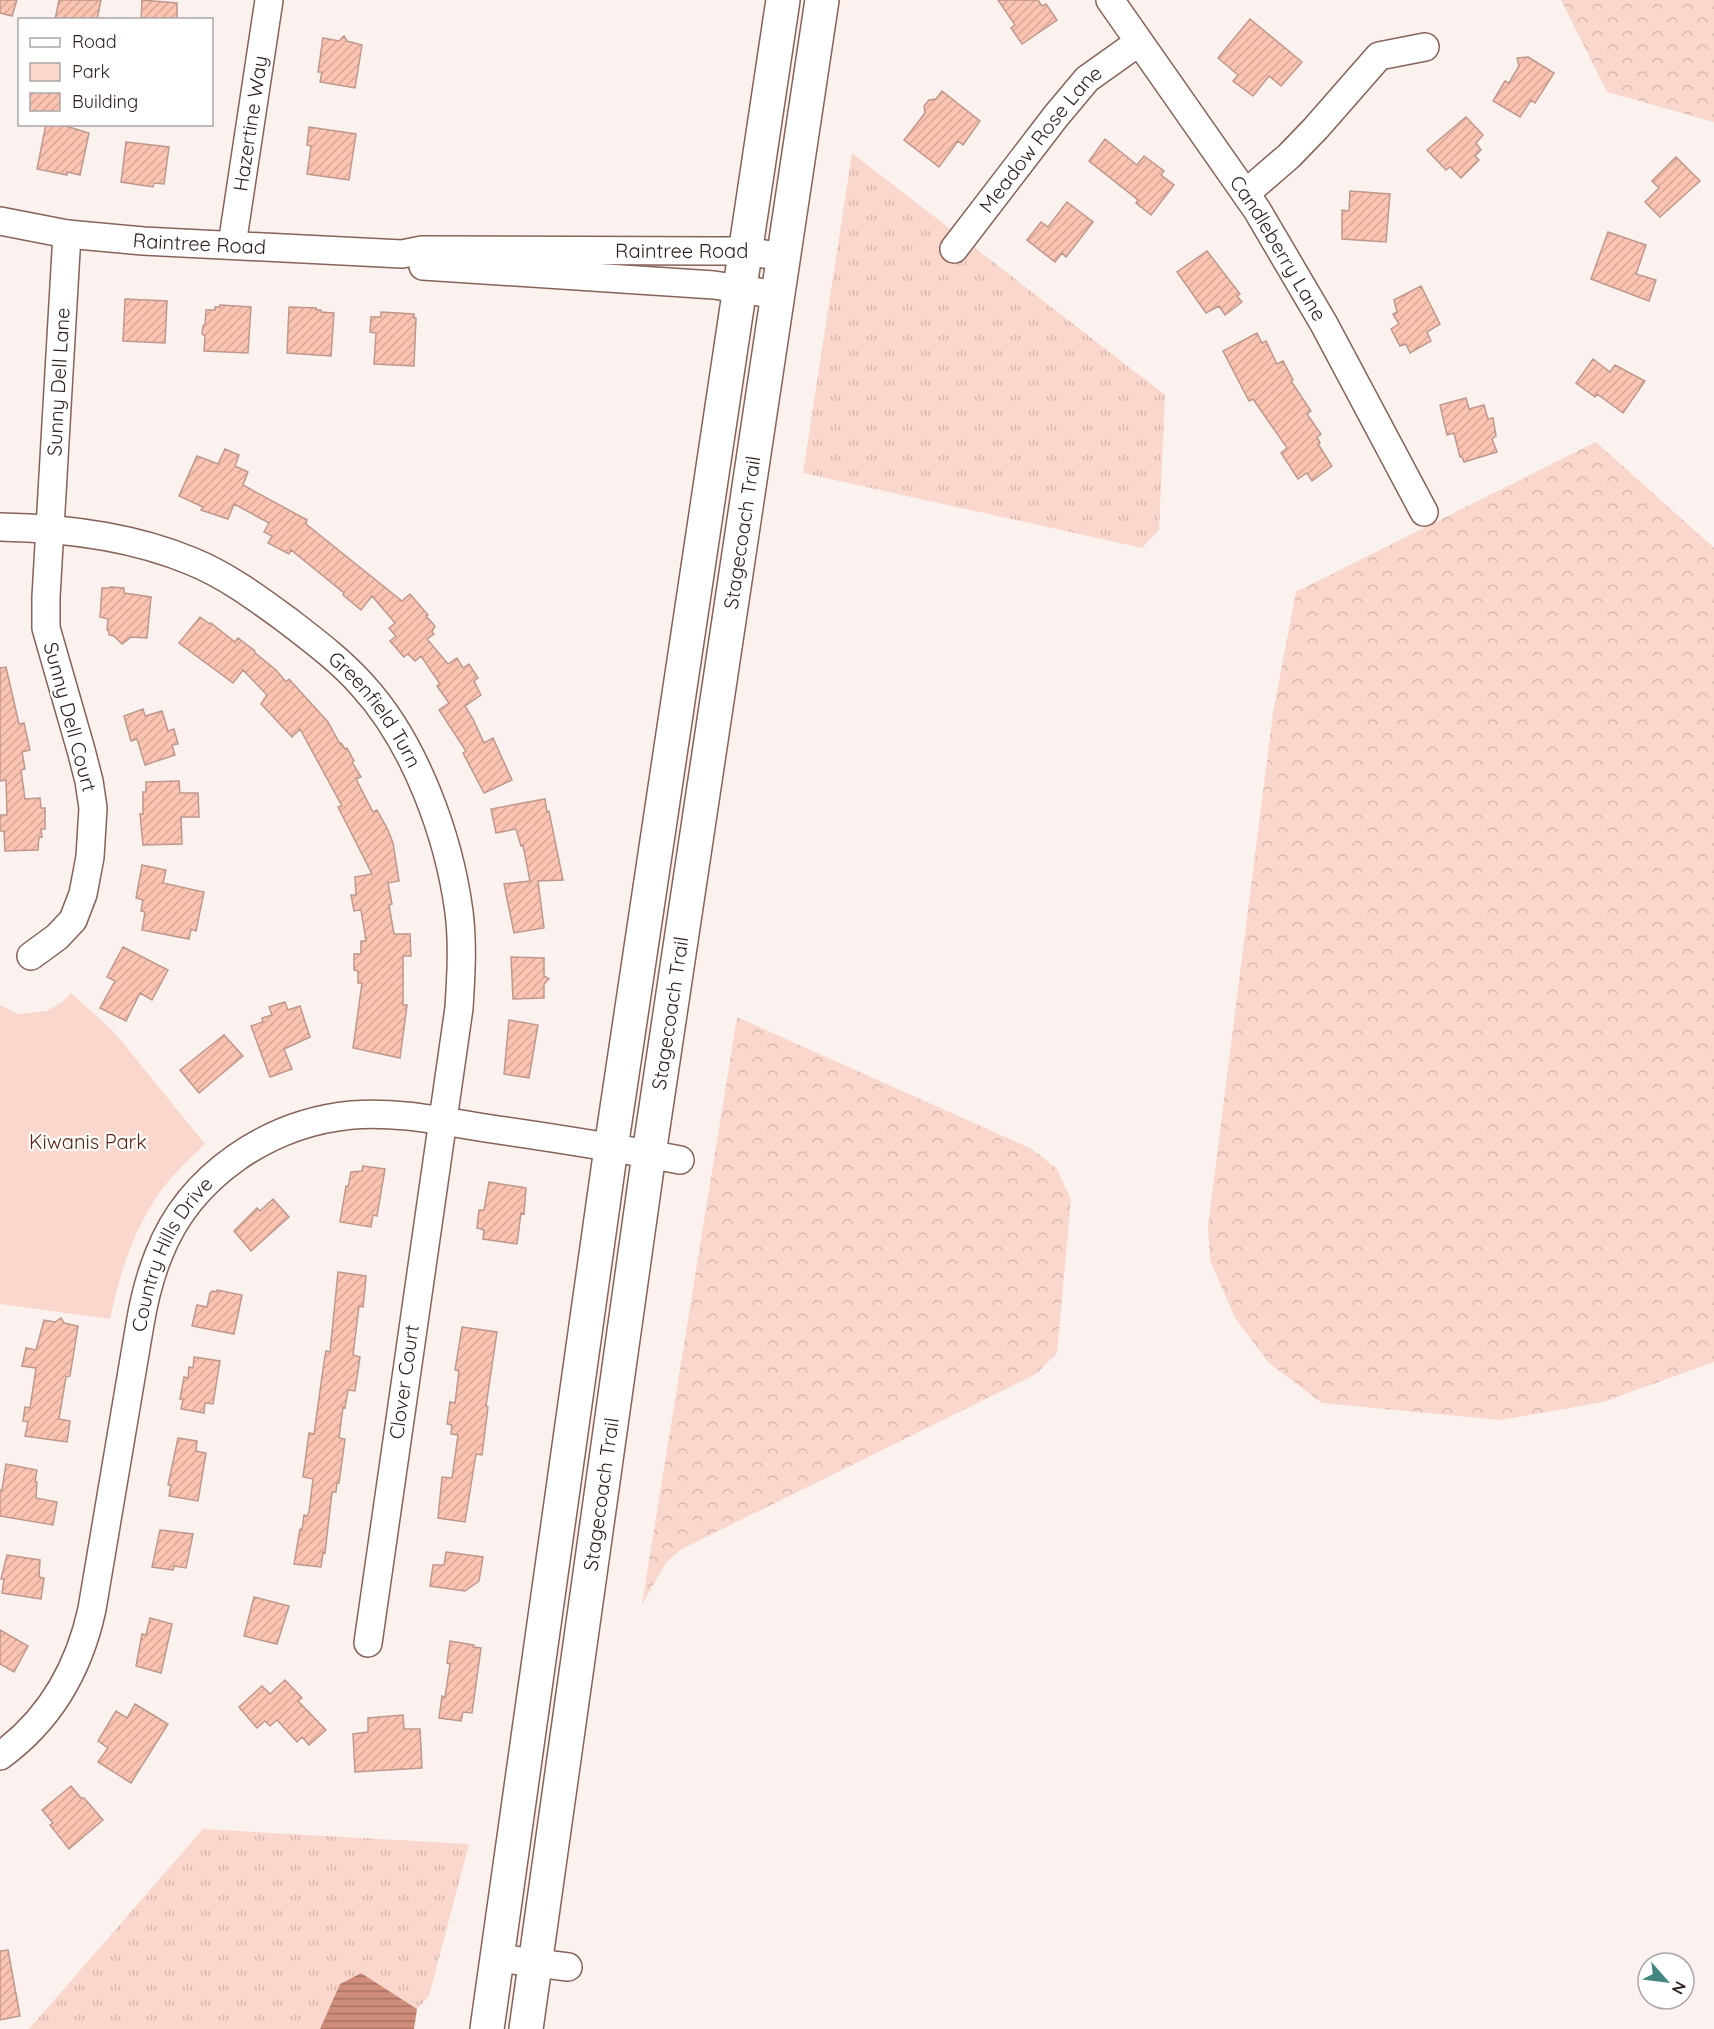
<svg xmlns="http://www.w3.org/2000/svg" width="1714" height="2029" viewBox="0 0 1714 2029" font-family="Quicksand,sans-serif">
<defs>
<pattern id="grass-tufts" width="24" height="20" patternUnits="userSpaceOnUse" patternTransform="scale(1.5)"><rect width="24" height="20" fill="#fad7cd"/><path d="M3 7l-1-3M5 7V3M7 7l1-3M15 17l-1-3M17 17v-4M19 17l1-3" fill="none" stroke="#d7b8af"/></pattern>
<pattern id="forest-crowns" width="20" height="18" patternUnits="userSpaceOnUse" patternTransform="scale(1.5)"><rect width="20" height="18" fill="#fad7cd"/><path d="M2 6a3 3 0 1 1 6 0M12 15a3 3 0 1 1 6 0" fill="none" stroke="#d7b8af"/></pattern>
<pattern id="water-rules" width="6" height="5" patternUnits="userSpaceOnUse" patternTransform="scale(1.5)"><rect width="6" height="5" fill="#cf8d7a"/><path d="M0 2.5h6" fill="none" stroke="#a87363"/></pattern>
<pattern id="building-hatch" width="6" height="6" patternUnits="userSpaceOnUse" patternTransform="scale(1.5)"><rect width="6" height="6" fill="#fbc3b2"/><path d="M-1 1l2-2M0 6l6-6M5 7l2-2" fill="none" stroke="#d7a798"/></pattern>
</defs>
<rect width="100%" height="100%" fill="#fbf2f0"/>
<!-- grass -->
<path fill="url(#grass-tufts)" d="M852,153L1165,395L1159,530L1142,548L803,473Z
M203,1829L469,1844L429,1996L417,2009L361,1973L340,1984L320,2029H29Z"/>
<!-- forest -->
<path fill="url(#forest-crowns)" d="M1561,0H1714V122L1607,92Z
M1596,442L1714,548V1362L1603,1402L1501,1420L1322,1403L1269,1363L1235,1318L1210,1260L1208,1226L1273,713L1296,592Z
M737,1017L1032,1149L1057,1169L1071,1199L1057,1353L1036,1374L680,1550L666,1563L642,1604Z"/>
<!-- park -->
<path fill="#fad7cd" d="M71,993L114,1032L205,1144C191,1158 175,1172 163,1188C134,1227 120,1272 110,1319L0,1304V1005L18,1014L47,1011L62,1002Z"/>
<!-- water -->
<path fill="url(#water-rules)" d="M361,1973L417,2009L414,2029H320L340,1984Z"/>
<!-- building -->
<path fill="url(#building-hatch)" stroke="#bf988c" stroke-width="1.5" d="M0,0H17L12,16L0,13Z
M59,0H101L97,20H55Z
M142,0L177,3V20H141Z
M998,0H1038L1042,6L1046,4L1057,20L1022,44L1011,28L1015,25Z
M1250,19L1302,62L1281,86L1269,76L1253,96L1233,81L1238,75L1218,58Z
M344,36L347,41L362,45L355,88L320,82L322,72H318L323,38L339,41Z
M1528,57L1554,73L1535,103L1531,100L1520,117L1493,101L1505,81L1509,83L1519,66L1517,58Z
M942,91L980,121L963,145L958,141L939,167L904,140L925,113L924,106L929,100L936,99Z
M1466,117L1483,135L1476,143L1481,150L1475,156L1479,160L1461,178L1450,167L1446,170L1427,150Z
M46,124H59L89,133L80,175L67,172V175L37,169Z
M309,127L356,134L349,180L307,174L311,146L307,145Z
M1105,139L1137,165L1144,156L1164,171L1161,175L1174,185L1151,215L1136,203L1138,200L1089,161Z
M126,142L169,147L164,184L154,183L153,187L121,182Z
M1676,157L1700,181L1660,217L1645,202L1659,188L1652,181Z
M1350,191L1390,194L1386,242L1342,239V210L1349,211Z
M1067,202L1093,222L1066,257L1062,253L1055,262L1027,240L1041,222L1048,227Z
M1608,232L1646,245L1636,274L1656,280L1649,301L1591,279Z
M1207,251L1240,294L1237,296L1242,302L1225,315L1219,306L1206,313L1177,272Z
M1421,286L1440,324L1427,332L1431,341L1410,353L1406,344L1400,346L1391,329L1399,324L1393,314L1397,312L1394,300Z
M125,299L167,301L165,343L123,341Z
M220,305L251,307L248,353L204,351L205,336L202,334L203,326L205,324L206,310H215V307H220Z
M289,307L316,308V310H321V312L334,313L331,356L287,353Z
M381,312L414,314V318H416L414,366L374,364L376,333L370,332L371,317H381Z
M1257,333L1262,343L1266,341L1277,364L1283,361L1293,380L1291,381L1311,411L1307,414L1321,434L1317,437L1320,443L1318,444L1332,466L1312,481L1307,473L1298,479L1281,453L1287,448L1253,399L1249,401L1223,351Z
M1593,359L1610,372L1615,365L1645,381L1623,413L1597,394L1595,397L1576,383Z
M1466,398L1469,409L1484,405L1488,419L1493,418L1496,436L1492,439L1497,452L1464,462L1462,457H1460L1454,433L1447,435L1440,405Z
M225,449L239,455L235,466L248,472L243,485L307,520L306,524L402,601L410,594L428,615L426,616L435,626L432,632L434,634L427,639L448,664L457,658L463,668L469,664L478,678L474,681L481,695L465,706L473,719L484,743L493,738L512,780L484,793L463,753L466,751L439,710L449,703L437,686L440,684L421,656L415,661L408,654L404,657L390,641L396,636L389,628L395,623L372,596L361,610L343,595L344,593L291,550L289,554L268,543L272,536L264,532L269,523L234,504L228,519L201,510L203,507L179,496L197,456L218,464Z
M110,587L124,588V593L151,597L147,638L131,637L122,644L114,636L109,635V631L107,630L108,619L100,617L102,588H110Z
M200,617L210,624L211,623L235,642L238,638L255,651L254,652L276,670L286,682L289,679L328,722L340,744L341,743L345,749L347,748L354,761L352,762L361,777L356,779L373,812L377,810L388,830L393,843L399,881L388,883L392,904L389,905L394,934H410L411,956H403V1005H407L400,1058L353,1048L362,983H358V971L354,970V954H361V941H366L361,910L354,911L351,895H356L355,877L372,874L338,807L342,806L300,729L292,737L261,704L267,695L243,670L233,683L179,643Z
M6,667L19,724L24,723L30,750L22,752L25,769L21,770L25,799L40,798L41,808H45V829H41L42,837H39L38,850L5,851L4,831H0V815H7L6,780L0,781V668Z
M143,709L145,716L162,711L168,731L174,729L178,744L172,745L175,755L145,765L137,739L131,741L124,716Z
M179,781L180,793H198L199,817H181L182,844L143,845L140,814H143V792H146V782Z
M545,799L547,812L549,811L563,880L538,881L544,928L514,933L504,884L530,881L523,845L521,846L516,829L496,833L491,809Z
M142,865L166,870L163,883L204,892L196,931L191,929L189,939L142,930L145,912L141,911L143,900L136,898Z
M123,947L168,970L152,1000L140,993L126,1021L100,1008L115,981L107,977Z
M511,957L544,958V976L549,979L544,984V998L513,999Z
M285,1002L288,1010L300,1006L310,1037L284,1049L292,1069L270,1077L251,1026L263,1022L262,1018L272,1015L269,1007Z
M509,1020L538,1025L529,1078L504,1074Z
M224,1035L243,1056L199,1093L180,1070Z
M363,1166L385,1169L377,1216L373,1215L371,1227L340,1222L346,1186L348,1187L351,1172L362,1171Z
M489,1182L526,1188L524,1214L521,1213L517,1244L483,1239L484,1230L477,1228L479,1210H484Z
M273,1199L289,1217L251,1251L234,1231L257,1208L260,1211Z
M338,1272L366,1276L365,1288L363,1307L359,1306L353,1355L360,1357L355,1391L348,1390L345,1408L343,1407L339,1438L345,1439L339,1483H337L336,1492H332L325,1553L323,1552L321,1567L294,1564L300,1529L302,1530L304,1515L307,1516L309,1512L313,1479L303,1477L309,1433L314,1434L324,1362L326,1351L330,1352Z
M217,1290L242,1295L234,1334L192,1326L197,1305L207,1307L210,1293L212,1291L217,1292Z
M61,1318L64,1323L78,1326L70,1376L66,1377L59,1419L70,1421L67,1442L25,1436L28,1422L23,1421L25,1407L30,1408L36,1368L22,1366L26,1348L36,1350L44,1320L55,1322Z
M462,1327L497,1332L486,1406L488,1407L482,1455L476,1454L465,1522L438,1518L442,1477L452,1478L458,1435L451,1434L452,1425L447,1424L450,1402L455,1403L459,1371L455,1370Z
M194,1357L220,1361L213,1404L205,1403L204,1413L181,1409L183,1399H180L184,1377L188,1378L189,1367L193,1368Z
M178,1438L197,1441L196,1451L206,1453L198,1501L169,1496L171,1485H168Z
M6,1464L37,1470L35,1482H37L36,1498L57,1502L53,1525L0,1516V1490H2Z
M160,1530L193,1534L186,1568L174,1566L173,1570L152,1567Z
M446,1552L483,1557L479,1581L465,1591L430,1586L433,1565H444Z
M7,1555L40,1560L39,1577L44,1578L41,1599L2,1593L4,1579H1Z
M254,1597L289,1606L277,1644L244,1636Z
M150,1618L172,1624L161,1673L136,1666L142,1634L146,1635Z
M0,1630L28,1646L14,1672L0,1664Z
M450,1641L474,1645L473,1647L481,1648L472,1713L463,1712L461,1721L439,1718L442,1696L445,1697L450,1664L447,1663Z
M285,1680L302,1698L298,1701L326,1730L309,1745L302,1737L297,1742L277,1720L270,1726L265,1721L257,1728L239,1707L262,1686L270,1694Z
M135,1704L168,1724L131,1783L98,1762L108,1748L98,1741L116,1711L127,1718Z
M403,1715L404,1729H420L422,1768L355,1772L353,1734L368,1732V1718Z
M71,1786L81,1798H84L103,1820L69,1849L50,1825L53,1823L42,1810Z
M8,1950L20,2016L0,2020V1951Z"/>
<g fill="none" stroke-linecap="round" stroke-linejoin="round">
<defs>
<g id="minor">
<path id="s1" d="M1110,0L1257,210L1324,324L1424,512"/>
<path d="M1246,193L1289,156L1316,128L1379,56L1425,47"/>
<path id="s2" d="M0,221L67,234L143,241L402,254L422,250L715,251H745L783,257"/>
<path id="s3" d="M232,245L269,0"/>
<path id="s4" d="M954,249L1056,116L1087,79L1139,42"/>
<path d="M423,266L714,285L777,295"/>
<path id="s5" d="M0,527C65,528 131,536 191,561C226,575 257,598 287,620C313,640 341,661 363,686C415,743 449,836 459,912C463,944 461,976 459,1008L368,1643"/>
<path id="s6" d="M31,956L57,937L73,920L83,894L90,857L93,808L89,781L81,750L46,628V597L67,234"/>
<path id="s7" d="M0,1756C51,1719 79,1669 92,1609L140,1324C144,1300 150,1276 159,1254C190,1175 269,1123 352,1115C398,1111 446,1122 492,1129C555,1138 618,1148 680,1160"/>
<path d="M497,1958L568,1967"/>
</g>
<g id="major">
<path d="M487,2029L611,1148L783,0"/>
<path id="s8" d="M526,2029L649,1154L822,0"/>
</g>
</defs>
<!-- minor casing -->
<use href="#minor" stroke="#866258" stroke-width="30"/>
<!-- major casing -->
<use href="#major" stroke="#866258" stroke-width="36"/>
<!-- minor -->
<use href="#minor" stroke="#fff" stroke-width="27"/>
<!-- major -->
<use href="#major" stroke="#fff" stroke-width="33"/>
</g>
<g text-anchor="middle" stroke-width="4.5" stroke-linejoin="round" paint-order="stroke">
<!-- street labels -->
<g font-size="20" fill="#30211c" stroke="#fff">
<text dy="7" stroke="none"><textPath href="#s3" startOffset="123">Hazertine Way</textPath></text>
<text dy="7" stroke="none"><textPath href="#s4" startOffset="140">Meadow Rose Lane</textPath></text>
<text dy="7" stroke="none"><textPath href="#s2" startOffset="201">Raintree Road</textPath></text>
<text dy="7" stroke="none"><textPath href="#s1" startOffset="300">Candleberry Lane</textPath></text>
<text dy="7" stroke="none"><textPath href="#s2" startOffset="684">Raintree Road</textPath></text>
<text dy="7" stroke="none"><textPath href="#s6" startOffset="603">Sunny Dell Lane</textPath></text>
<text dy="7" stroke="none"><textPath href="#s8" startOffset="1512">Stagecoach Trail</textPath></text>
<text dy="7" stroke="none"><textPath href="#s5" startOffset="435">Greenfield Turn</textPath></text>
<text transform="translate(70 717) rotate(75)" y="7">Sunny Dell Court</text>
<text dy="7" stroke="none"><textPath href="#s8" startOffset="1026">Stagecoach Trail</textPath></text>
<text dy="7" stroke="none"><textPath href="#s7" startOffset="544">Country Hills Drive</textPath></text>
<text transform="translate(404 1382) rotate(-82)" y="7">Clover Court</text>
<text dy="7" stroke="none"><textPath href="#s8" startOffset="540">Stagecoach Trail</textPath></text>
</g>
<!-- park labels -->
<g font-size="20" fill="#5a1f0d" stroke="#fff">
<text x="88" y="1149">Kiwanis Park</text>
</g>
</g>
<!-- legend -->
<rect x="18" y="18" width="195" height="108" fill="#ffffff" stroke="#aca6a4" stroke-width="1.5"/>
<rect x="30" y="38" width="30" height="9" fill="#ffffff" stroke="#aca6a4" stroke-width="1.5"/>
<text x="72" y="48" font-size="18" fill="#30211c">Road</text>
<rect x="30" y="63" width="30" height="18" fill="#fad7cd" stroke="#aca6a4" stroke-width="1.5"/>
<text x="72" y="78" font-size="18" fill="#30211c">Park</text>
<rect x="30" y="93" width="30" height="18" fill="url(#building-hatch)" stroke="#aca6a4" stroke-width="1.5"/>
<text x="72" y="108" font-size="18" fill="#30211c">Building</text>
<!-- north arrow -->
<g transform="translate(1666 1981) rotate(118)"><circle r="28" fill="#ffffff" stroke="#aca6a4" stroke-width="1.5"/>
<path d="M0-4.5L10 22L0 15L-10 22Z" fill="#418780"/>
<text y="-9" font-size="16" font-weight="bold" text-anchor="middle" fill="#30211c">N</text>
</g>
</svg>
